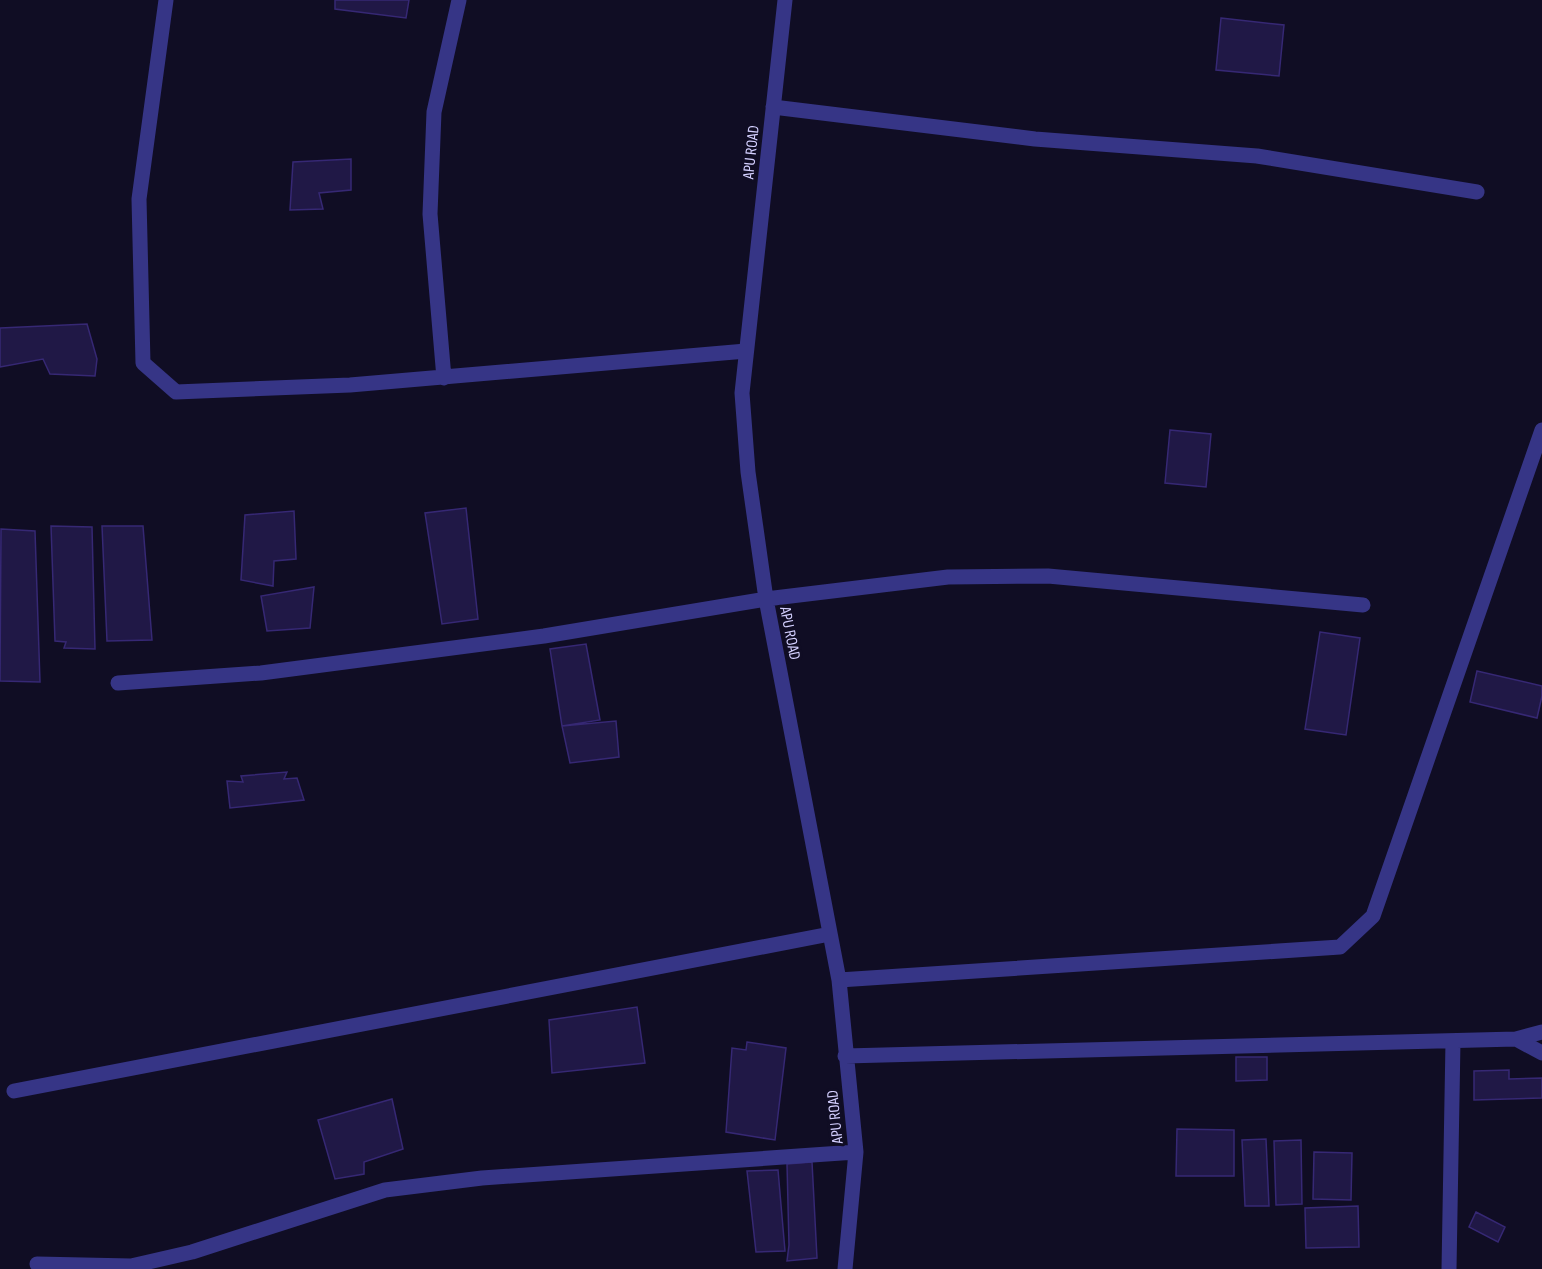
<svg xmlns="http://www.w3.org/2000/svg" width="1542" height="1269" viewBox="0 0 1542 1269" font-family="'Sofia Sans Condensed',sans-serif">
<rect width="100%" height="100%" fill="#100d24"/>
<!-- building -->
<path fill="#201846" stroke="#362874" stroke-width="1.5" d="M335,0H409L406,18L335,9Z
M1221,18L1284,25L1279,76L1216,70Z
M351,159V190L319,193L323,209L290,210L293,162Z
M87,324L97,359L95,376L50,374L43,359L0,367V328Z
M1170,430L1211,434L1206,487L1165,483Z
M466,508L478,619L442,624L425,513Z
M294,511L296,559L274,561L273,586L241,580L245,515Z
M51,526L92,527L95,649L64,648L66,642L55,641Z
M102,526H143L152,640L107,641Z
M1,529L35,531L40,682L0,681Z
M314,587L310,628L267,631L261,596Z
M1320,632L1360,638L1346,735L1305,729Z
M586,644L600,720L562,726L550,649Z
M1477,671L1542,686V696L1537,718L1470,702Z
M616,721L619,757L570,763L562,726Z
M287,772L284,779L297,778L304,800L230,808L227,781L243,782L241,776Z
M637,1007L645,1063L552,1073L549,1020Z
M747,1042L786,1048L775,1140L726,1132L732,1048L746,1050Z
M1236,1057H1267V1080L1236,1081Z
M1509,1070V1079L1542,1078V1098L1474,1100V1071Z
M392,1099L403,1149L364,1162V1174L335,1179L318,1120Z
M1177,1129L1234,1130V1176H1176Z
M1266,1139L1269,1206H1245L1242,1140Z
M1301,1140L1302,1204L1276,1205L1274,1141Z
M1314,1152L1352,1153L1351,1200L1313,1199Z
M812,1162L817,1258L787,1261L789,1245L787,1164Z
M778,1170L785,1251L756,1252L747,1171Z
M1358,1206L1359,1247L1306,1248L1305,1208Z
M1476,1212L1505,1227L1498,1242L1469,1227Z"/>
<g fill="none" stroke-linecap="round" stroke-linejoin="round">
<!-- minor -->
<path stroke="#363586" stroke-width="15" d="M166,0L139,199L143,363L176,392L350,385L746,351
M785,0L742,393L748,472L766,599L839,980L856,1152L845,1269
M773,107L1035,139L1257,156L1477,192
M444,378L430,214L434,112L459,0
M118,683L261,673L544,636L766,599L948,577L1048,576L1363,605
M839,980L1340,947L1373,916L1542,430
M1516,1039L1542,1053
M845,1056L1516,1039L1542,1032
M14,1091L830,934
M37,1264L131,1266L192,1252L385,1190L482,1178L856,1152
M1449,1269L1453,1041"/>
</g>
<g text-anchor="middle" stroke-width="6" stroke-linejoin="round" paint-order="stroke">
<!-- street labels -->
<g font-size="16" fill="#d4d0ff" stroke="#100d24">
<text transform="translate(750 152) rotate(-84)" y="6">APU ROAD</text>
<text transform="translate(791 633) rotate(79)" y="6">APU ROAD</text>
<text transform="translate(834 1117) rotate(-96)" y="6">APU ROAD</text>
</g>
</g>
</svg>
